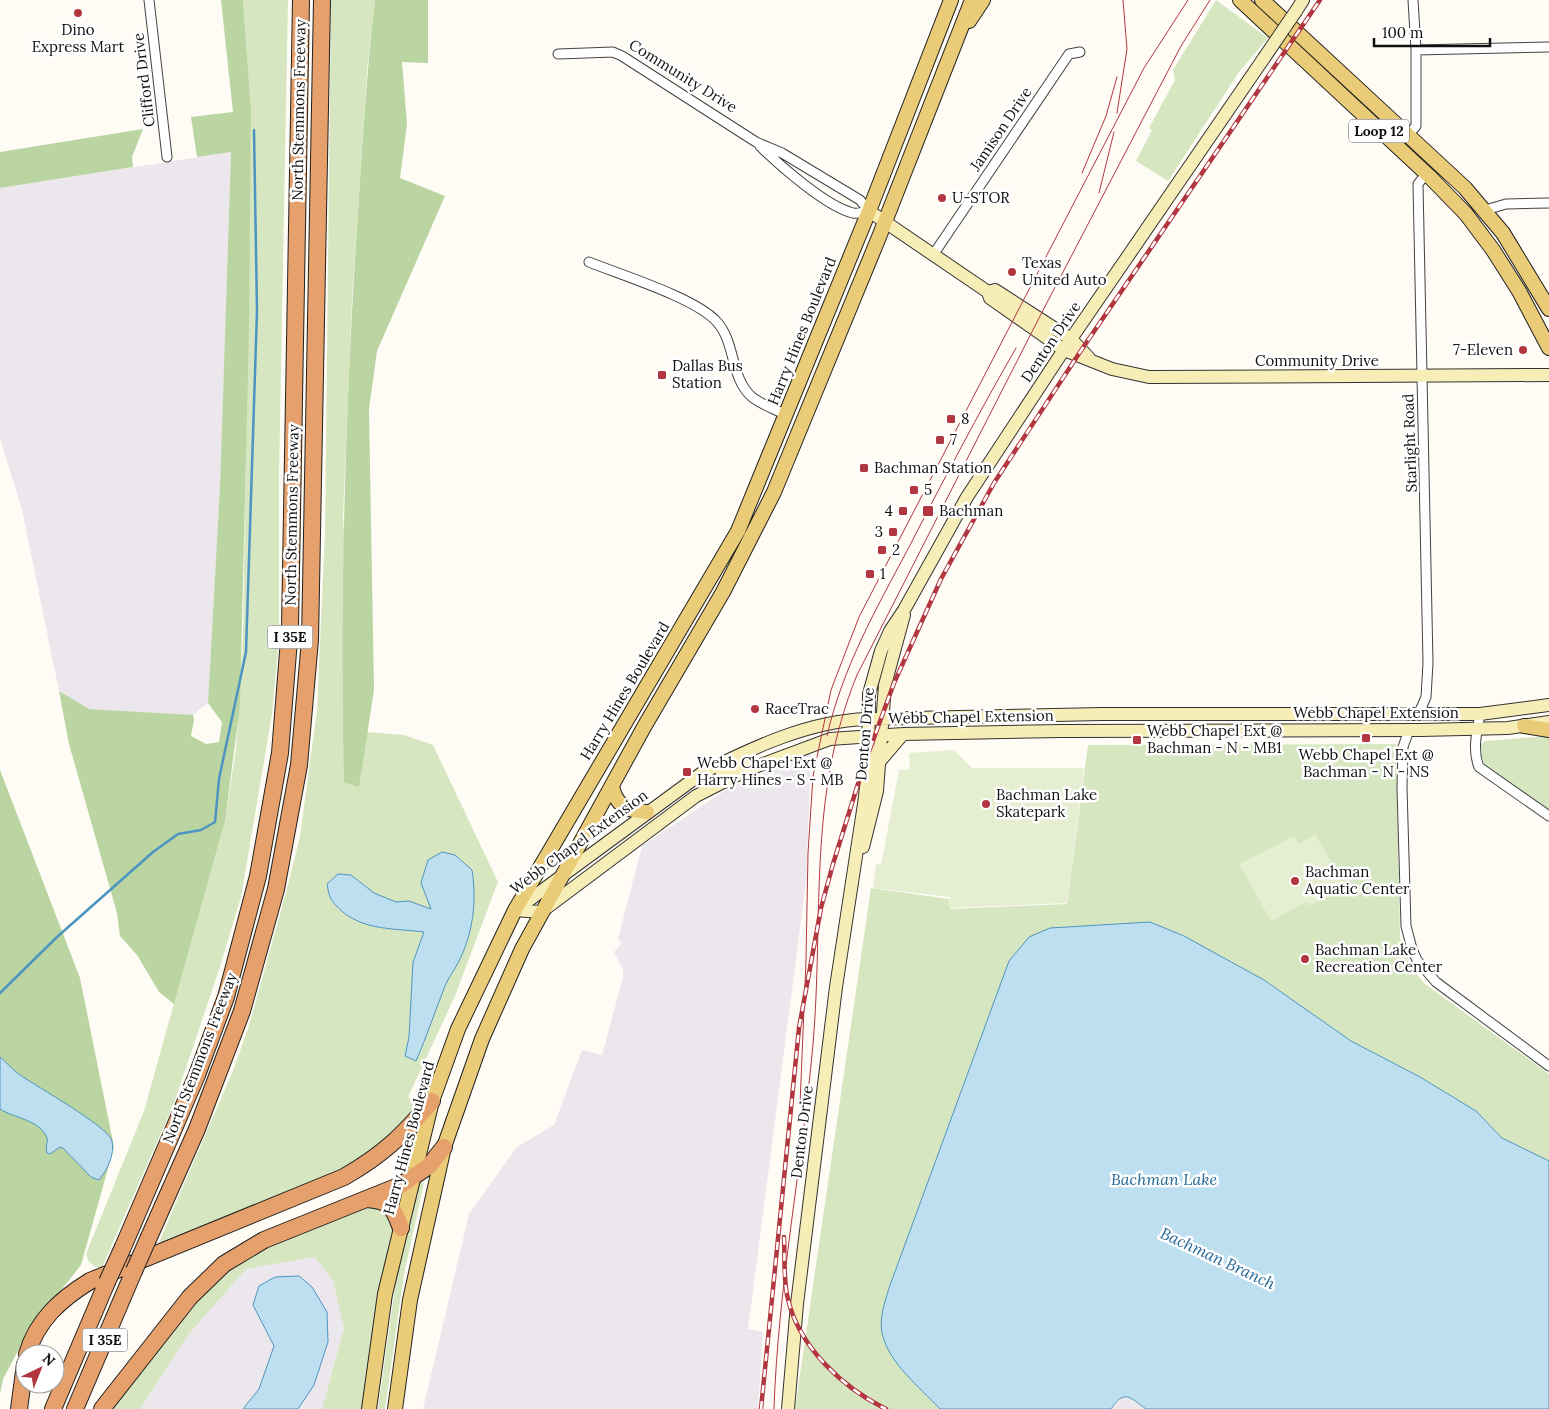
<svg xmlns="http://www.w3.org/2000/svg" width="1549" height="1409" viewBox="0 0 1549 1409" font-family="Lora,serif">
<rect width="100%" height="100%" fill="#fefcf5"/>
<!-- industrial -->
<path fill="#ece6ed" d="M231,152L220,486L208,703L193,715L88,709L59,691L22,510L0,438V188Z
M811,752L806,882L748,1329L763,1332L758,1409H423L469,1214L517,1147L554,1125L582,1050L602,1055L623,978V969L614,952L622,943L618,939L642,846L727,789Z
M315,1257L333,1281L344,1328L322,1409H140L188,1335L246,1269Z
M1123,1396L1131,1398L1146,1409H1111Z"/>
<!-- green -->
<path fill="#d5e6c1" d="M243,0H288L279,475V640L272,714L241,897L218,973L173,1106L102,1267H96L89,1262L86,1254L144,1111L225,821L236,748L243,638L251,109Z
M331,0H375L367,71L352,300L343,517L354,731L404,735L433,745L498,882L455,996L408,1097L420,1106L398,1133L355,1165L156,1249L232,1073L249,1026L288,885L300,836L306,792L317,710L325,533Z
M1216,0L1268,38L1239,72L1168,181L1136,161L1152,130L1149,128L1175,80L1173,70Z
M1549,736V811L1486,767L1481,758L1480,745L1485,741Z
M1396,744L1400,938L1410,966L1425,984L1549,1074V1161L1502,1138L1476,1111L1420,1077L1351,1041L1264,980L1184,936L1149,922L1009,961L889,1288C878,1331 883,1351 915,1383C923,1391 934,1400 939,1409H795L871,888L949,899L950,909L1067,904L1088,745Z
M420,1182L424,1183L404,1274L385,1409H378L396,1280Z
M370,1204L386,1207L393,1227L370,1348L364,1409H322L344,1328L333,1281L315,1257L246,1269L188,1335L140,1409H108L213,1282L263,1247Z"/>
<!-- forest -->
<path fill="#bad5a1" d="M221,0H243L251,109L249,331L240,705L225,821L174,1004L159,992L137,955L120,936L117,913L69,744L59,691L89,709L193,715L194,720L191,736L206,744L219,742L222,722L208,703L220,486L231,152L197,157L191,117L233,112Z
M375,0H428V63L402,62L407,124L400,178L445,196L377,351L369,409L374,690L359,787L344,782C340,597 345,412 357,227C362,151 366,76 375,0Z
M143,129L132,157L133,167L0,188V152Z
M0,770L80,978L114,1147L81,1265L28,1332L3,1379L0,1394Z"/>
<!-- pitch -->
<path fill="#e5eed1" d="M954,750L972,768H1084L1067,903L950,908V897L873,888L876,864L881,865L899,770L910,769L909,753Z
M1315,834L1345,887L1309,906L1306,902L1271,921L1239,864L1294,836L1299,844Z"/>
<!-- water -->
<path fill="#bedff0" stroke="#4d95c0" d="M442,852L455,855L472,870C477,902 473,934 458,963C454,971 448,978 445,986C435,1011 427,1036 416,1061L405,1056L409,1037L413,962L424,932C391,928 356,931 333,902C329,898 328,889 327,884L338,874L351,875L374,893L396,902L409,901L431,909L421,883L428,860Z
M1150,922L1184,936L1264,980L1351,1041L1420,1077L1476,1111L1502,1138L1549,1161V1409H1146C1130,1397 1124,1389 1111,1409H940C920,1387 889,1364 882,1333C879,1318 885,1302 889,1288L1009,961L1029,937L1050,928Z
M0,1057C7,1063 13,1070 20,1075C36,1086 109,1127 112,1141C115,1155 107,1170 99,1180L91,1177L63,1148L60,1147L50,1154L47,1153C45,1148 48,1143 47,1138C41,1120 13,1118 0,1109Z
M299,1276L312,1287L327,1312L328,1342L314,1385L298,1409H243L259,1389L274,1346L253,1305L259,1286L275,1277Z"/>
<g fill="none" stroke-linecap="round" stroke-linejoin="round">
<!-- stream -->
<path stroke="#4d95c0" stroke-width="2.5" d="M0,993L57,937L153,852L178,834L201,830L215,822L219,779L246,652L257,311L254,130"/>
<defs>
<path id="street" d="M149,0L167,157
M1416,50L1549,47
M558,54L613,52L622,56L756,142L782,153L860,200L869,211
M1408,135L1416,126V50L1413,0
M760,146C779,165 827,207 853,213C858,214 864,212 869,211
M1485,210L1506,204L1549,203
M933,255L1069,54L1080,52
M589,262C621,275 696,298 717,322C736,343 730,378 752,397C762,405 775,409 786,415
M1419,713L1426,697L1428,663L1418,184L1426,174
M1480,714C1477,732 1472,750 1479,767L1549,816
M1409,730L1403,747L1402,788L1406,926L1412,949L1417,960L1436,982L1549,1066"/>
<path id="secondary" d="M1296,11L1303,0
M869,211L988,292L990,298L1064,350L1112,369L1149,377L1549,375
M988,292L995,290L1071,339L1089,358
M880,761L903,734
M724,782L721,777L723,772L747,761
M863,847L877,791L885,685L904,615
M517,909L702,773C754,747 809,721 867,719L1103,714H1480L1549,705
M515,910L541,912L696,796L747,770L830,739L903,734L1062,731L1420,730L1508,728L1549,722
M788,1409L797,1304L836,987L864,804L868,771L869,694L881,651L890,631L904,610L967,497L1071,339L1264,58"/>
<path id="primary" d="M1240,0L1429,176L1466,214L1493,250L1519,291L1549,348
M1262,0L1465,188L1503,233L1549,309
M969,21L983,0
M1524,726L1549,730
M612,785C615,806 628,811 647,812
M369,1409L385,1294L432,1101L458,1029L515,910L738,531L869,211L951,0
M395,1409L410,1300L444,1147L482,1039L522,949L644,727L723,592L774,492L879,237L972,0"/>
<path id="highway" d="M367,1199C391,1201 393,1207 401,1228
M149,1237L197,1129L242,1011L276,889L299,765L310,640L322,0
M123,1247L197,1075L226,997L258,876L280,753L290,627L301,0
M27,1354C37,1320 61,1299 90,1281L344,1177C384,1154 402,1136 432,1101
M19,1409L25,1364
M53,1409L107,1282
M75,1409L134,1271
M102,1409L190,1297L224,1264L264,1240L401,1185L429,1166L444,1147"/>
</defs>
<!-- street casing -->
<use href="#street" stroke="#434343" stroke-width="11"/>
<!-- secondary casing -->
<use href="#secondary" stroke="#323232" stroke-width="14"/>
<!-- primary casing -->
<use href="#primary" stroke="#212121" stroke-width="16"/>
<!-- highway casing -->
<use href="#highway" stroke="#212121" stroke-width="18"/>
<!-- street -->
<use href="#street" stroke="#fff" stroke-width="9"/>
<!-- secondary -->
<use href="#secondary" stroke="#f7eeb7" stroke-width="12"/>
<!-- primary -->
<use href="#primary" stroke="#eacc78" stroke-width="14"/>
<!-- highway -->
<use href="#highway" stroke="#e5a06b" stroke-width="16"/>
<!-- tram -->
<path stroke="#b2363f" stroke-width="1" d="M1117,113L1127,49L1123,0
M1082,173L1106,116L1117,77
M1099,193L1114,132
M827,736C842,669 876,609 908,549C943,481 978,414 1016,348
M800,1105L806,960L808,853L813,776L831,690L859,617L1144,68L1188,0
M774,1409C778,1287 802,1166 813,1044C824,917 807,797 857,675L1039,318L1181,46L1210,0"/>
<defs>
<path id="rail" d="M784,1237C785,1257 783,1280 788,1299C799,1347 843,1388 886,1409
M761,1409L799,1028L821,908L833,864L863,768L894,683L941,579L994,483L1082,349L1320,0"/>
</defs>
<!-- rail casing -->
<use href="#rail" stroke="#b2363f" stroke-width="4.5"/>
<!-- rail -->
<use href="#rail" stroke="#fff" stroke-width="2.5" stroke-dasharray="8" stroke-linecap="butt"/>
<defs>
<path id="secondary-bridge" d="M1264,58L1296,11"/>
<path id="highway-bridge" d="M134,1271L149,1237
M107,1282L123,1247"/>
</defs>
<!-- secondary-bridge casing -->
<use href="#secondary-bridge" stroke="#323232" stroke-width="14" stroke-linecap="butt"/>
<!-- highway-bridge casing -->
<use href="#highway-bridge" stroke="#212121" stroke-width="18" stroke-linecap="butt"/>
<!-- secondary-bridge -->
<use href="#secondary-bridge" stroke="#f7eeb7" stroke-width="12"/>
<!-- highway-bridge -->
<use href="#highway-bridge" stroke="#e5a06b" stroke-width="16"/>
</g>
<!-- markers -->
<g fill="#b2363f" stroke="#fff" stroke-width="2">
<circle cx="78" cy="13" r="5"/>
<circle cx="942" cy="198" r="5"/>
<circle cx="1012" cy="272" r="5"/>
<circle cx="1523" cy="350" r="5"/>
<rect x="657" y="370" width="10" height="10" rx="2.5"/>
<rect x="946" y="414" width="10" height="10" rx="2.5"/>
<rect x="935" y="435" width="10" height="10" rx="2.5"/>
<rect x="859" y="463" width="10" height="10" rx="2.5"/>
<rect x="909" y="485" width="10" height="10" rx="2.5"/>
<rect x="898" y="506" width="10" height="10" rx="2.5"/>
<rect x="922" y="505" width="12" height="12" rx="2.5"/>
<rect x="888" y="527" width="10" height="10" rx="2.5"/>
<rect x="877" y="545" width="10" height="10" rx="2.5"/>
<rect x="865" y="569" width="10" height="10" rx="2.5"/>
<circle cx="755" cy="709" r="5"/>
<rect x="1361" y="733" width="10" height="10" rx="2.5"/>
<rect x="1132" y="735" width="10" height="10" rx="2.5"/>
<rect x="682" y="767" width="10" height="10" rx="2.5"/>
<circle cx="986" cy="804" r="5"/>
<circle cx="1295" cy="881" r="5"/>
<circle cx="1305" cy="959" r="5"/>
</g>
<g text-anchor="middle" stroke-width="5" stroke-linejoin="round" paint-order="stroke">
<!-- shield labels -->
<g fill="#fff" stroke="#585858" stroke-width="1">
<rect x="1349" y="119.5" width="60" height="23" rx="4"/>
<rect x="267.5" y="625.5" width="45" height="23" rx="4"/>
<rect x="82.5" y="1328.5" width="45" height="23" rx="4"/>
</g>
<g font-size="14" font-weight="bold" fill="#101010">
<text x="1379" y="136">Loop 12</text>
<text x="290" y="642">I 35E</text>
<text x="105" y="1345">I 35E</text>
</g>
<!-- poi labels -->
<g font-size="15" fill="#101010" stroke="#fff" text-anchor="start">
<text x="78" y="35" text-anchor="middle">Dino<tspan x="78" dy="17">Express Mart</tspan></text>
<text x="952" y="203">U-STOR</text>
<text x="1022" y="268">Texas<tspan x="1022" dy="17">United Auto</tspan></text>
<text x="1513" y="355" text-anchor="end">7-Eleven</text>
<text x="672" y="371">Dallas Bus<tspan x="672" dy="17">Station</tspan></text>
<text x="961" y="424">8</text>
<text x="950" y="445">7</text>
<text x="874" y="473">Bachman Station</text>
<text x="924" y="495">5</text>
<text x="893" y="516" text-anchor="end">4</text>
<text x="939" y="516">Bachman</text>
<text x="883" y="537" text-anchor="end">3</text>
<text x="892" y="555">2</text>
<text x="880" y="579">1</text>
<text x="765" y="714">RaceTrac</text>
<text x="1147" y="736">Webb Chapel Ext @<tspan x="1147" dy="17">Bachman - N - MB1</tspan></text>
<text x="1366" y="760" text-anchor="middle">Webb Chapel Ext @<tspan x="1366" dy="17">Bachman - N - NS</tspan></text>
<text x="697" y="768">Webb Chapel Ext @<tspan x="697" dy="17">Harry Hines - S - MB</tspan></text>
<text x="996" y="800">Bachman Lake<tspan x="996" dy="17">Skatepark</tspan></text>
<text x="1305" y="877">Bachman<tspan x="1305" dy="17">Aquatic Center</tspan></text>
<text x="1315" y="955">Bachman Lake<tspan x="1315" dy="17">Recreation Center</tspan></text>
</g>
<!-- street labels -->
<g font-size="15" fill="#101010" stroke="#fff">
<text transform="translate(683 76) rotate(32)" y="5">Community Drive</text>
<text transform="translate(144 80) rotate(-97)" y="5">Clifford Drive</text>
<text transform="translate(299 110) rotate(-89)" y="5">North Stemmons Freeway</text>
<text transform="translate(1001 129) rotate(-56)" y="5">Jamison Drive</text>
<text transform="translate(802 331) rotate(-68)" y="5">Harry Hines Boulevard</text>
<text transform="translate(1051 342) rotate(-56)" y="5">Denton Drive</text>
<text x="1317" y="366">Community Drive</text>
<text transform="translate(1410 443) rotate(-92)" y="5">Starlight Road</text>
<text transform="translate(292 515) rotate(-89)" y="5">North Stemmons Freeway</text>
<text transform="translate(625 691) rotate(-59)" y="5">Harry Hines Boulevard</text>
<text x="1376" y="718">Webb Chapel Extension</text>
<text transform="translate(971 717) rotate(-1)" y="5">Webb Chapel Extension</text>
<text transform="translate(865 734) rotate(-85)" y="5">Denton Drive</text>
<text transform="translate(579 842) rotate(-36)" y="5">Webb Chapel Extension</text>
<text transform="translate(200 1058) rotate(-69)" y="5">North Stemmons Freeway</text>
<text transform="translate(802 1132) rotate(-83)" y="5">Denton Drive</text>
<text transform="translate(409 1138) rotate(-75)" y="5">Harry Hines Boulevard</text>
</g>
<!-- water labels -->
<g font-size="16" font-style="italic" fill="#256796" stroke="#fff">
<text x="1164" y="1185">Bachman Lake</text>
<text transform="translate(1218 1258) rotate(25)" y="6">Bachman Branch</text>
</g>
</g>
<!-- north arrow -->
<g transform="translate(40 1369) rotate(43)"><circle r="24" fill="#ffffff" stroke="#9f9f9f"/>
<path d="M0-4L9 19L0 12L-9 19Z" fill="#b2363f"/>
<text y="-8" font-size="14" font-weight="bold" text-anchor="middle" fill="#101010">N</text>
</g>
<!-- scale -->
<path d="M1374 38v8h116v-8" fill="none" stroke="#101010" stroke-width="2.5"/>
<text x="1382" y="38" font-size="15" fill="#101010" stroke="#ffffff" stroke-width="4" paint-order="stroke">100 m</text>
</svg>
